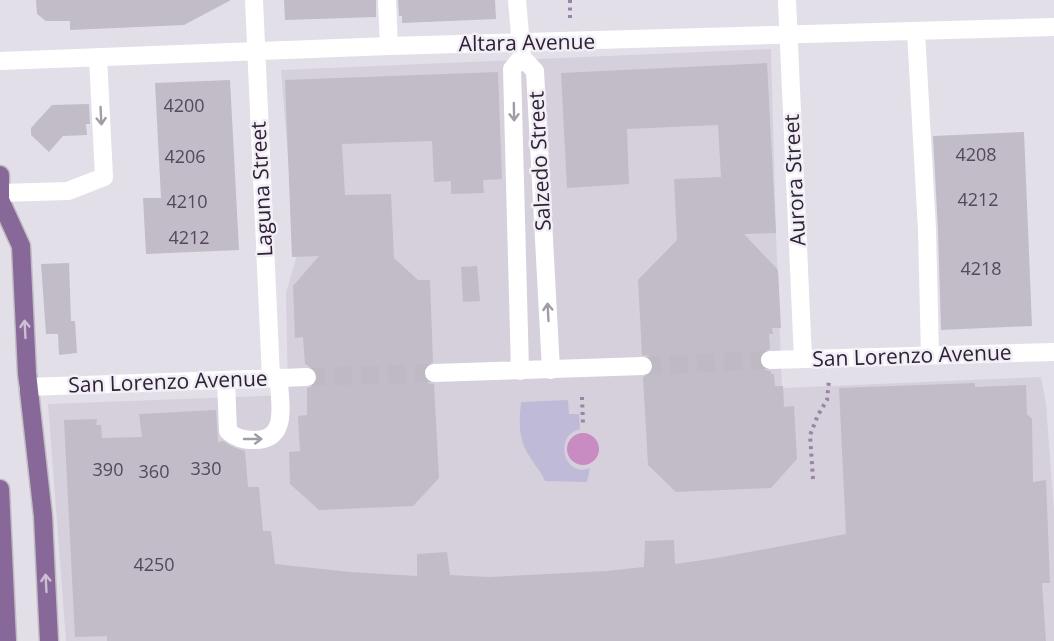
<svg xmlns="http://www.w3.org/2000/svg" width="1054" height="641" viewBox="0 0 1054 641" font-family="'Open Sans',sans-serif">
<rect width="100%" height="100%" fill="#e3dfe8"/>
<!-- built -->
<path fill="#d6d0dc" d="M771,49L776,233L782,388L1041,377L1046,404L1054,511V641H66L48,404L288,395L286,293L296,258L281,70Z"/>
<!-- green -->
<path fill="#bfbad7" d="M568,400L569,414H579L580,429C552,436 565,479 590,468L587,482L545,481C541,471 535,466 530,457C518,439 519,423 521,402Z"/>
<!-- water -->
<path fill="#c88cc3" d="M567 449a16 16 0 1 1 32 0a16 16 0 1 1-32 0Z"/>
<!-- building -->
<path fill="#c2bbc8" d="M36,0H231L184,25L70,30V21H46L37,14Z
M284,0H376V17L285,20Z
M398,0H495L496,19L402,23V16H399Z
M767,63L776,233L744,234L778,270L781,328H772L773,334H769L770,349L760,354L759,361L764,370L771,371V374H774L775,386H783L784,407L794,406L797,459L771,488L676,492L648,465L643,377L653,372L654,365L649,356L642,355L638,280L677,240L674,179L721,177L718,125L627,129L629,184L567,188L561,73Z
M498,72L502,179L483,180L484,193L451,194V181L434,182L432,141L342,144L345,195L391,194L394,258L418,280H430L433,362L424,367L423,374L428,383L434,384L439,478L413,506L319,510L290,484L289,452L300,451L298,416L307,415V388L313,386L318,377L316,371L305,364L303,337L295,338L293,286L319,256L292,257L285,80Z
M230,80L239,250L146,254L143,198H161L155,83Z
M89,104L90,124H86L87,135L63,136L49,152L31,135V128L52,105Z
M1024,132L1032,326L941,330L938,230L933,136Z
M69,263L71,321H75L77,353L59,355L58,334H46L41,264Z
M477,266L480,301L463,302L461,267Z
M975,383V387L1026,385L1027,414L1032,419L1033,482L1046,480L1050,583H1042L1046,641H107V636L75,637L64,420L97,419L96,425H101L102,438L142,437L139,414L216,410L218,442L223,441L233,447L245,451L248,487H259L263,531H271L275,564L350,572L417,576V554L447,552L450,575L489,577L606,571L644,567L645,541L674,540L675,564L717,558L846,534L839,388Z"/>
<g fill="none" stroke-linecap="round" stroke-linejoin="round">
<!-- minor-tunnel -->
<path stroke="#bfb9c4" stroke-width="18" stroke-dasharray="18 9" stroke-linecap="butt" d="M643,366L770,360
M307,377L434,373"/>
<defs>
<path id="major" d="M0,175V205
M1,202L21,246L27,373L43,516L49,641
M0,489L7,641"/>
</defs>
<!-- major casing -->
<use href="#major" stroke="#c1bdc3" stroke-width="21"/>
<!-- path -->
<path stroke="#9983a8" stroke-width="4" stroke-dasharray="3 4.5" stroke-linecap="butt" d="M570,0V19
M582,397L583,424
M813,479L810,435L818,415L827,400L829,380"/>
<!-- minor -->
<path stroke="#fff" stroke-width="18" d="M254,0L271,378
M387,0L389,46
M517,0L522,57L535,71L551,370
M787,0L803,359
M916,31L927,230L930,356
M0,61L389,46L1054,27
M1,193L68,191L104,177L98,57
M770,360L1054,352
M520,371L512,69L522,57
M434,373L643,366
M226,380L228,431C236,438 243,440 254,440C290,440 279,403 279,378
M28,387L307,377"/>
<!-- major -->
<use href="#major" stroke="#886899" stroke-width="18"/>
</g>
<!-- one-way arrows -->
<defs><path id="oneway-shaft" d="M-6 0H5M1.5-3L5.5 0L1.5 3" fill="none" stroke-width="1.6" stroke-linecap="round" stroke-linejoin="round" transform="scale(1.5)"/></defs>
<g stroke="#a19ca5">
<use href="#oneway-shaft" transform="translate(514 112) rotate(89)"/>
<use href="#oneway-shaft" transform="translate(101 116) rotate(87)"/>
<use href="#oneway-shaft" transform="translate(548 312) rotate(-93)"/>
<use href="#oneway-shaft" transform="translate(253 439)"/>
</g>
<g stroke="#ccbfd5">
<use href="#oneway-shaft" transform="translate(25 329) rotate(-93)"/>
<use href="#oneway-shaft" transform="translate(46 583) rotate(-93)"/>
</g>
<g text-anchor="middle" stroke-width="5" stroke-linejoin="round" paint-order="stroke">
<!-- number labels -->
<g font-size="18" fill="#54485a">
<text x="184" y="112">4200</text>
<text x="976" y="161">4208</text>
<text x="185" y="163">4206</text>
<text x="978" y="206">4212</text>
<text x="187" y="208">4210</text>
<text x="189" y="244">4212</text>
<text x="981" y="275">4218</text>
<text x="206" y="475">330</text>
<text x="108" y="476">390</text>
<text x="154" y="478">360</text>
<text x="154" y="571">4250</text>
</g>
<!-- street labels -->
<g font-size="21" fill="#2f2236" stroke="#f1eef5">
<text transform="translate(527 43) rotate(-1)" y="7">Altara Avenue</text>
<text transform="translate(540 161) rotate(-93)" y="7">Salzedo Street</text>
<text transform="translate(795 180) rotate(-93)" y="7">Aurora Street</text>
<text transform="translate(262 189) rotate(-93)" y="7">Laguna Street</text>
<text transform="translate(912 356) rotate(-2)" y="7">San Lorenzo Avenue</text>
<text transform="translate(168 382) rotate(-2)" y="7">San Lorenzo Avenue</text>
</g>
</g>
</svg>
